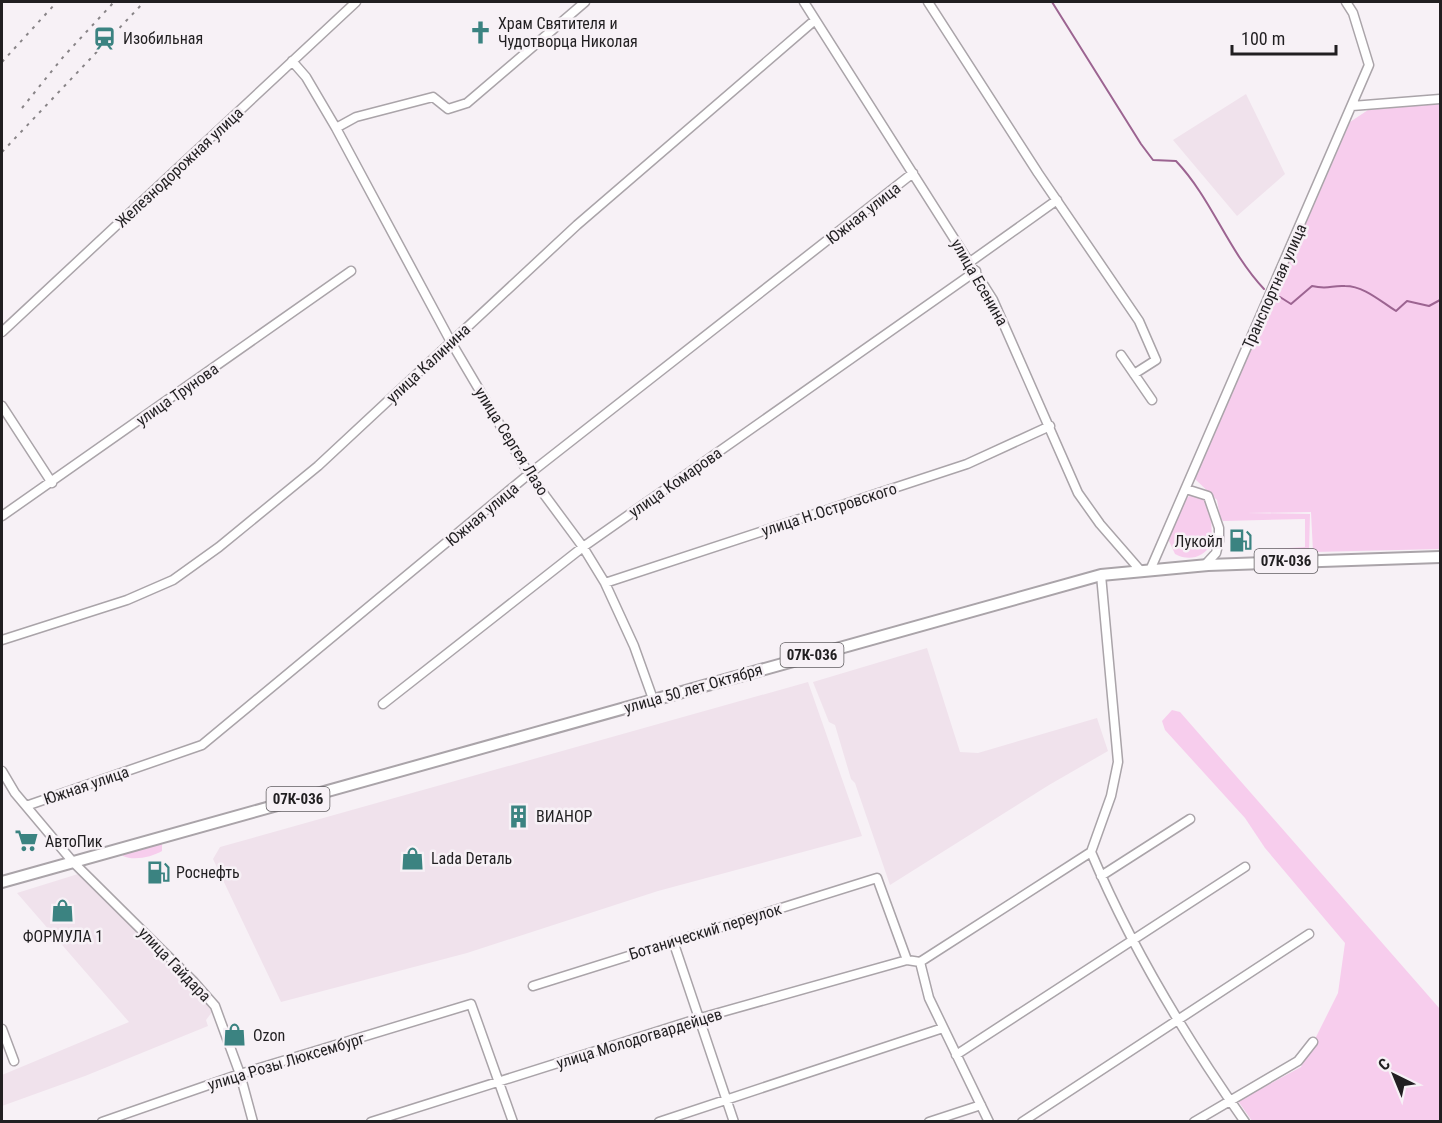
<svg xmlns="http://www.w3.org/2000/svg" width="1442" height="1123" viewBox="0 0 1442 1123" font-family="'Roboto Condensed',sans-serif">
<rect width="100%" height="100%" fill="#f7f1f6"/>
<!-- built -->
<path fill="#f0e2ec" d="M1246,94L1285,174L1237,216L1173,140Z
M927,648L960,752L978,753L1097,718L1108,751L1049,785L890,885L855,783L851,779L835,725L829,722L813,682Z
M808,682L862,836L658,891L467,953L281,1002L213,859L220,847Z
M78,874L127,919L200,994L212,1012L206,1020L208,1026L85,1076L2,1106V1075L129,1022L17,893Z"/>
<!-- green -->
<path fill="#f7cded" d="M1440,103V549L1313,552L1311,512L1247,513L1310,514L1309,552L1275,553L1274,549L1305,547V519L1223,521L1220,517L1217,500L1195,479L1350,122L1368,110Z
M1191,494L1205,497L1211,508L1212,544C1203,557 1190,562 1175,554L1168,539L1185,500Z
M1172,710L1180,712L1440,1009V1121H1252L1238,1101L1301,1067L1338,993L1345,943L1265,848L1245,818L1165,730L1162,721Z
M162,844V851C152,857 134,861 123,856L122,854Z"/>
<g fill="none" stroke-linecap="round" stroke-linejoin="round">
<!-- stream -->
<path stroke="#9c6491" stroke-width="2" d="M1052,2L1141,144L1153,160L1176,161C1212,199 1228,251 1264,289
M1280,297L1291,304L1312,286C1329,290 1331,285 1345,286C1364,286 1380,301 1396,311L1407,301L1429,306L1440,300"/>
<defs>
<path id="minor" d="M804,2L993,300L1078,493L1100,524L1140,570
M928,2L1038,173L1139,321L1156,360L1134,374
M292,61L306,77L336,128L451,342L529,474L583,547L605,583L634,646L653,699
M1352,106L1440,99
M336,128L356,117L433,97L448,109L467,103L585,2
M970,262L1057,200
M2,332L356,2
M1121,355L1152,400
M2,406L52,483
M1186,489L1208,496L1219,528V541L1216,553L1205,565
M2,516L351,271
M1151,568L1369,65L1353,13L1346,2
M605,583L967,464L1050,426
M2,640L127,600L173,580L219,547L318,466L577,225L815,20
M383,704L583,547L976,271
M2,771L15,793L73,862L193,981L215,1006L240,1074L253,1122
M26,806L202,745L529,474L913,173
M1091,852C1131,947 1186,1038 1245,1122
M1101,876L1190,819
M673,941L734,1122
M920,962L1091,852L1111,796L1118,762L1101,575
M533,986L877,878L907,960L920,962L929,998L989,1122
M2,1029L14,1061
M956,1055L1245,867
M102,1122L240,1074L471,1004L513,1122
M371,1122L697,1019L907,960
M659,1122L943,1028
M929,1122L981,1105
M1022,1122L1309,934
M1194,1122L1298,1061L1313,1042"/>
<path id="major" d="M2,882L1101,575L1208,565L1440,557"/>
</defs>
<!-- minor casing -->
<use href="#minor" stroke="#aaa4a9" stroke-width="11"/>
<!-- major casing -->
<use href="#major" stroke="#aaa4a9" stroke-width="14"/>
<!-- minor -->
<use href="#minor" stroke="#fff" stroke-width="8"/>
<!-- major -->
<use href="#major" stroke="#fff" stroke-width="10"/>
<!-- rail -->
<path stroke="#888487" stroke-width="2" stroke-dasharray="3 6" stroke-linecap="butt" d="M2,62L55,4
M22,108L64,56L114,2
M2,152L144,2"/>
</g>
<!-- icons -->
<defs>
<symbol id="church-bare" viewBox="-9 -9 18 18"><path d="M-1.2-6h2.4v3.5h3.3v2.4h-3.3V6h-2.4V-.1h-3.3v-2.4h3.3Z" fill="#3b8381" stroke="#f7f1f6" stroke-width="2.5" paint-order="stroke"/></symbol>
<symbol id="station-bare" viewBox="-9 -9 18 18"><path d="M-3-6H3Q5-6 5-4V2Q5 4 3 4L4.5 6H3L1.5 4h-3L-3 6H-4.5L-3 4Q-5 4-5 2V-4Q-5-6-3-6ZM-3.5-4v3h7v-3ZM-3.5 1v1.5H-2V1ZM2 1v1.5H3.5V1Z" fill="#3b8381" stroke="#f7f1f6" stroke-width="2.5" paint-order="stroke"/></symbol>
<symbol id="fuel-bare" viewBox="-9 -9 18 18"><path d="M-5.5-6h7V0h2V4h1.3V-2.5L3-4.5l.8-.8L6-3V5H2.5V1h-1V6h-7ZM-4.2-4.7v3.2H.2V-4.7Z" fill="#3b8381" stroke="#f7f1f6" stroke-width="2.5" paint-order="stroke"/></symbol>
<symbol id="building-bare" viewBox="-9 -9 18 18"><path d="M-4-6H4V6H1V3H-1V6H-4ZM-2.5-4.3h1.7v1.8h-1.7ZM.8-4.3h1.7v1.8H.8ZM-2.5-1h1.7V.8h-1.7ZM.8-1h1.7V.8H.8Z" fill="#3b8381" stroke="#f7f1f6" stroke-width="2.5" paint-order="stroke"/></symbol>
<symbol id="supermarket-bare" viewBox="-9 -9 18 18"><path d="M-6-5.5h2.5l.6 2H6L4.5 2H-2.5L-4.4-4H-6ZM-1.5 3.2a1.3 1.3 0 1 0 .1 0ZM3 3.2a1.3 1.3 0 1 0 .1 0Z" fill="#3b8381" stroke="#f7f1f6" stroke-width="2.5" paint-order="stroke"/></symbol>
<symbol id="shop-bare" viewBox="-9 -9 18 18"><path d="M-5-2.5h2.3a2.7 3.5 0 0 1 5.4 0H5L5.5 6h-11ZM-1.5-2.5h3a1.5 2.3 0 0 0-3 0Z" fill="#3b8381" stroke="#f7f1f6" stroke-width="2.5" paint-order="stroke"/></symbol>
</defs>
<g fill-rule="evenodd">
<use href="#church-bare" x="464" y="16" width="33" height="33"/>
<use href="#station-bare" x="88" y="22" width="33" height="33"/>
<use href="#fuel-bare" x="1224" y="524" width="33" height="33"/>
<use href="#building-bare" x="502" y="800" width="33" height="33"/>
<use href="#supermarket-bare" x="10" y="824" width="33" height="33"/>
<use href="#shop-bare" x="396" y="842" width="33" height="33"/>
<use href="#fuel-bare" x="142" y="856" width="33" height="33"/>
<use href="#shop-bare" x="46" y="894" width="33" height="33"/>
<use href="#shop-bare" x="218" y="1018" width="33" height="33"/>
</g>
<g text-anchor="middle" stroke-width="5" stroke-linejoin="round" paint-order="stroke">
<!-- shield labels -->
<g fill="#f7f1f6" stroke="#615e61" stroke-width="1.5">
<rect x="1254.5" y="549" width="63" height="24" rx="4.5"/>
<rect x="780.5" y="643" width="63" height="24" rx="4.5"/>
<rect x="266.5" y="787" width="63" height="24" rx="4.5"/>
</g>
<g font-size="15" font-weight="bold" fill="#211f21">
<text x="1286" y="566">07К-036</text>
<text x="812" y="660">07К-036</text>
<text x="298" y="804">07К-036</text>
</g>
<!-- poi labels -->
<g font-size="16" fill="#211f21" stroke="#f7f1f6" text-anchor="start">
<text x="498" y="29">Храм Святителя и<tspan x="498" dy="18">Чудотворца Николая</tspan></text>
<text x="123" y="44">Изобильная</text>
<text x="1223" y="547" text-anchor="end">Лукойл</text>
<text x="536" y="822">ВИАНОР</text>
<text x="45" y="847">АвтоПик</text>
<text x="431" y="864">Lada Dеталь</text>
<text x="176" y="878">Роснефть</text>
<text x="63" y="942" text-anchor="middle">ФОРМУЛА 1</text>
<text x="253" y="1041">Ozon</text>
</g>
<!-- street labels -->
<g font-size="16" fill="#211f21" stroke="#f7f1f6">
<text transform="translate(179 167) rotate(-43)" y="6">Железнодорожная улица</text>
<text transform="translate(863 213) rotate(-38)" y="6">Южная улица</text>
<text transform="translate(980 282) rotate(60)" y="6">улица Есенина</text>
<text transform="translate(1274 286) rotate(-66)" y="6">Транспортная улица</text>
<text transform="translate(428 363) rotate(-43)" y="6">улица Калинина</text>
<text transform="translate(177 394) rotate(-35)" y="6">улица Трунова</text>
<text transform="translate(512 441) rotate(58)" y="6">улица Сергея Лазо</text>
<text transform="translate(675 482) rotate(-35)" y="6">улица Комарова</text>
<text transform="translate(829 509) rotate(-18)" y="6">улица Н.Островского</text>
<text transform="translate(482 514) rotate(-40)" y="6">Южная улица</text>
<text transform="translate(693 688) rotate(-16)" y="6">улица 50 лет Октября</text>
<text transform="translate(86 785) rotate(-19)" y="6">Южная улица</text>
<text transform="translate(705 931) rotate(-17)" y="6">Ботанический переулок</text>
<text transform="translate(175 964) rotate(46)" y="6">улица Гайдара</text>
<text transform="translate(639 1038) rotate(-17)" y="6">улица Молодогвардейцев</text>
<text transform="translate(286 1061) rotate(-17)" y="6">улица Розы Люксембург</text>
</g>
</g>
<!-- border -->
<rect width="1442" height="1123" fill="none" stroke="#211f21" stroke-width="6"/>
<!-- north arrow -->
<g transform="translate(1394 1075) rotate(317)" stroke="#f7f1f6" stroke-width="4.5" paint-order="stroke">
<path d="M0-4.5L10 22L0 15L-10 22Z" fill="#211f21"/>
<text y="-9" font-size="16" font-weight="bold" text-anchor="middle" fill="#211f21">С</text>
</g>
<!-- scale -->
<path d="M1232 45v9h104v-9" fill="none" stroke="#211f21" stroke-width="3"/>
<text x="1241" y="45" font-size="18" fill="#211f21" stroke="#f7f1f6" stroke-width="4.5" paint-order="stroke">100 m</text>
</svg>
